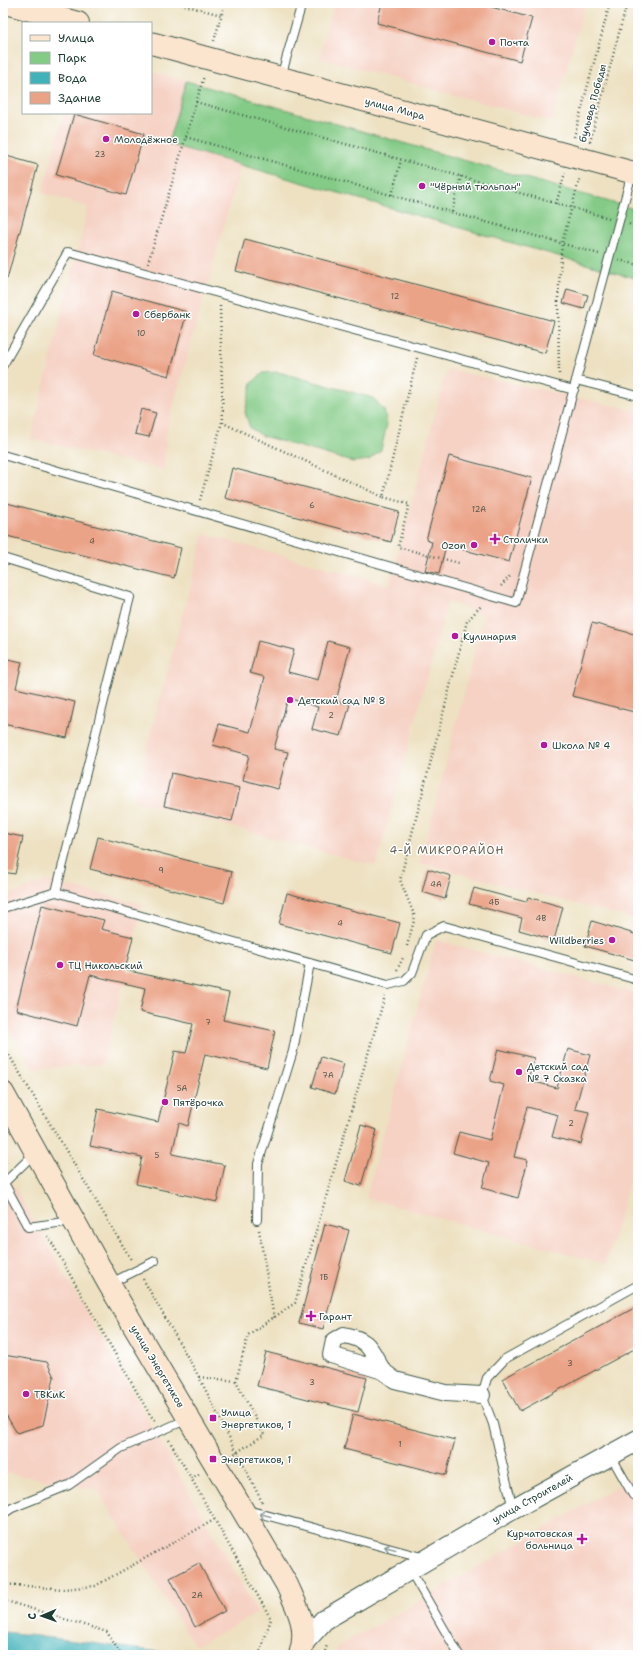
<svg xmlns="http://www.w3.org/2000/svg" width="641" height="1658" viewBox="0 0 641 1658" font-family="'Shantell Sans',sans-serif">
<rect width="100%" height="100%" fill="#fff"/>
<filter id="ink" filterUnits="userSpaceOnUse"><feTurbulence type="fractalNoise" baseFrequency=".025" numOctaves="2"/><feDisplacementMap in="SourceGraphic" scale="8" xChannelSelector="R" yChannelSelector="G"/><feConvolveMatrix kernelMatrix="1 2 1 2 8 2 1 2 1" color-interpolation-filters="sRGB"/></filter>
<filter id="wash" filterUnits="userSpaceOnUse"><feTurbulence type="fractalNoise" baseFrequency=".012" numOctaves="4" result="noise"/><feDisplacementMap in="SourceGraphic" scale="16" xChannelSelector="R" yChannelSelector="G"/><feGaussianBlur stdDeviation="0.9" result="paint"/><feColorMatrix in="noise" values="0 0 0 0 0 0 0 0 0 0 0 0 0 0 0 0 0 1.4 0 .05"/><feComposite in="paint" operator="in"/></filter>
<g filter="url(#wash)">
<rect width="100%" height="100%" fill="#ede1c1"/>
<!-- built -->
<path fill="#f6d2c4" d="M334,3H585L552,122L319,58Z
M151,71L186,81L168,144L241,165L167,428L164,470L31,439L88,207L42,193L64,113H151Z
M447,369L638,411V920L420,863L484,615L448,601L376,866L133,800L204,534L390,585Z
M47,881L143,904L103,1064L34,1069L3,1019V897Z
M436,940L638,994V1150L606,1264L366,1198Z
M3,1167L258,1613L195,1646L97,1490L3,1472Z
M638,1474V1655H335L338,1646L416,1603Z"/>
<!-- green -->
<path fill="#84cb87" stroke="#52845e" d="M186,81L638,210V279L168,144Z
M278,372L373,398L384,410L387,424L381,450L369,460L353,462L263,436L250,428L245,412L252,383L263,373Z"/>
<!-- water -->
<path fill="#42b2ba" stroke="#307877" d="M3,1632L14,1633L183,1655H3Z"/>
<g id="blocks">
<!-- building -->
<path fill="#eba387" d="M382,3H476L532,18L520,61L377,23Z
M74,114L144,134L126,195L56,175Z
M3,155L38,165L7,279L3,278Z
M245,239L554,321L545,353L236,271Z
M567,289L588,295L584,309L563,303Z
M112,291L187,312L169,376L94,355Z
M141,409L156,413L149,437L135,434Z
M449,456L532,478L509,562L446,545L439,574L425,571L432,542L426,540Z
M232,468L399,512L391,542L225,498Z
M3,502L181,548L174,578L3,535Z
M592,623L638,635V713L572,696Z
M258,641L294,650L288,672L318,680L328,641L350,647L336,701L350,704L341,736L312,729L318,707L288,698L274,749L288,752L278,789L243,780L249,755L213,745L219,724L250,732L265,677L250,673Z
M3,658L22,662L16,688L75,702L67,738L3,724Z
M171,773L240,788L232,821L164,806Z
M3,833L23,837L15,874L3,872Z
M98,837L232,872L224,903L90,869Z
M428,869L451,876L445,899L422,892Z
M474,888L526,902L528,897L563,907L554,940L519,930L522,918L469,904Z
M287,893L400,923L392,953L279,924Z
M42,905L104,920L101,929L133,937L125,970L229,993L223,1020L275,1031L267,1068L205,1054L188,1126L179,1123L172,1154L225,1165L217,1202L136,1184L142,1157L90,1146L98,1109L158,1122L175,1051L186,1053L193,1024L140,1012L145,988L90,975L77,1026L16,1010Z
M592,921L638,935V961L585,946Z
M498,1049L534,1058L528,1080L557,1088L568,1049L590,1055L575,1109L589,1112L581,1144L552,1137L558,1115L527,1107L514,1157L528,1160L518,1198L482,1188L489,1163L453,1153L459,1132L490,1140L504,1085L490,1081Z
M321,1057L344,1064L335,1094L312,1087Z
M361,1125L377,1130L361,1186L345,1181Z
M325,1224L349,1230L323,1329L299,1323Z
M638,1306V1347L520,1411L502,1379Z
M266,1352L367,1378L358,1412L257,1386Z
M3,1355L47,1362L54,1377L43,1425L17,1433L3,1410Z
M353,1414L455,1440L446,1475L344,1449Z
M199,1563L225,1611L195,1627L170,1578Z"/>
</g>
</g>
<g filter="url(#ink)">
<use href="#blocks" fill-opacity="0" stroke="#3e5649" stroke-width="1"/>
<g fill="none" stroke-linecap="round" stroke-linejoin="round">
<defs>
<path id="service" d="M281,77L302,3
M3,365L68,252L574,390
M576,380L638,396
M3,455L516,603L632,173
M3,558L130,597L56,892
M3,908L56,892L388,985L404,981L412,973L426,935L444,926L638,980
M35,1153L4,1183L28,1227L72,1221
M257,1220L258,1164L293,1051L310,963
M109,1284L155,1261
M611,1456L633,1495
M513,1509L493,1424L482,1395L487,1378L505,1359L638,1285
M247,1510L425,1558
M3,1514L12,1508L69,1485L121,1448L188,1419
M410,1570L459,1655"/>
<path id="minor" d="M383,1371C370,1350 371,1340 344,1335L334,1341L331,1355L383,1371L395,1380L446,1393L482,1395"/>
<path id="tertiary" d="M304,1642L324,1620L513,1509L638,1440"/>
<path id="secondary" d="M5,3L78,23
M151,43L638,174
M3,1093L109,1284L287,1585C298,1610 309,1627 300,1655"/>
</defs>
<!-- service casing -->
<use href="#service" stroke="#3e5649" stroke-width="10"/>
<!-- minor casing -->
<use href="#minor" stroke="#3e5649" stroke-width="18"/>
<!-- tertiary casing -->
<use href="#tertiary" stroke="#3e5649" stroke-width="22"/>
<!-- secondary casing -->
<use href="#secondary" stroke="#3e5649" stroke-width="24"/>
<!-- path -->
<path stroke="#3e5649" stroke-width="2.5" stroke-dasharray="1 3" stroke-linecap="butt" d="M177,3L221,15
M214,41L225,3
M196,102L609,218
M186,137L599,254
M574,137L610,3
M590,142L627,3
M392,195L401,160
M556,204L565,173
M452,212L461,176
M629,224L638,227
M619,260L638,265
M148,263L204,76
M220,306L223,423L383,497
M417,358L383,497L409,504L398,547L459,563
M559,374L558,298L562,243L580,177
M200,500L222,422
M501,586L511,575
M407,946L415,917L400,880L467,621L482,605
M397,970L403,958
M3,1045L132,1261
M3,1156L7,1163
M259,1230L274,1318
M48,1236L150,1415L156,1421
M143,1279L199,1377L262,1502
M199,1377L236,1381
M169,1440L191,1478
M231,1456L264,1435L236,1381L248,1335L295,1303L385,996
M199,1474L191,1478L271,1619L259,1655
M3,1584L63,1589L95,1586L214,1520
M3,1600L107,1632L121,1655
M324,1655L327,1645"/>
<!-- service -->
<use href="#service" stroke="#fff" stroke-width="8"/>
<!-- minor -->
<use href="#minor" stroke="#fff" stroke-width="16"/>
<!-- tertiary -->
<use href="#tertiary" stroke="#fff" stroke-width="20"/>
<!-- secondary -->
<use href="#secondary" stroke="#fbe5cf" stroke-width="22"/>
</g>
<!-- one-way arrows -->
<defs><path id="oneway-shaft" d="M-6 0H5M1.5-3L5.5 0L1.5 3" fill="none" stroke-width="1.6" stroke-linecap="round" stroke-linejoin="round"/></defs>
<g stroke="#8f9e9a">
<use href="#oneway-shaft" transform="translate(265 1515) rotate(-165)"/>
<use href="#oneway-shaft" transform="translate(390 1548) rotate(-165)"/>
</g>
</g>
<!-- markers -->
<g fill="#b5179e" stroke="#fff" stroke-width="1.5">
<circle cx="492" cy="42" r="4"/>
<circle cx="106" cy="139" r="4"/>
<circle cx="422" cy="186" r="4"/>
<circle cx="136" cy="314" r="4"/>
<path d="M493 533h4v4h4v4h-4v4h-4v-4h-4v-4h4z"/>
<circle cx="474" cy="545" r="4"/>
<circle cx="455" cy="636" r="4"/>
<circle cx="290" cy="700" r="4"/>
<circle cx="544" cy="745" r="4"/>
<circle cx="612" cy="940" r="4"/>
<circle cx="60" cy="965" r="4"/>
<circle cx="519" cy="1072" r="4"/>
<circle cx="165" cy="1102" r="4"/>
<path d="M309 1310h4v4h4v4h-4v4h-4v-4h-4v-4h4z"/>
<circle cx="26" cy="1394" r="4"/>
<rect x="209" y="1414" width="8" height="8" rx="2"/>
<rect x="209" y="1455" width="8" height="8" rx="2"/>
<path d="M580 1533h4v4h4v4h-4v4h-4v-4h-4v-4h4z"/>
</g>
<g text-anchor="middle" stroke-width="3" stroke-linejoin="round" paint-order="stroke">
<!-- number labels -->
<g font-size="8" fill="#525649">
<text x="100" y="157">23</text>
<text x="395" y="299">12</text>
<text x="141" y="336">10</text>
<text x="312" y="508">6</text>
<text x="479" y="512">12А</text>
<text x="92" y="544">4</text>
<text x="331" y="718">2</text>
<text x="161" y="873">9</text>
<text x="436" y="887">4А</text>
<text x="494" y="905">4Б</text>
<text x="541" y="921">4В</text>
<text x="340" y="926">4</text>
<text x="208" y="1025">7</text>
<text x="328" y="1078">7А</text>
<text x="182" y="1091">5А</text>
<text x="571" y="1126">2</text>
<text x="157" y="1158">5</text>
<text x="324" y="1280">1Б</text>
<text x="570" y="1366">3</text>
<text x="312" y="1385">3</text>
<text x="400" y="1447">1</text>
<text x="197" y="1598">2А</text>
</g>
<!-- poi labels -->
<g font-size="10" fill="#1f3d34" stroke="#fff" text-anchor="start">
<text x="500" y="46">Почта</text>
<text x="114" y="143">Молодёжное</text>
<text x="430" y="190">"Чёрный тюльпан"</text>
<text x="144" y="318">Сбербанк</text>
<text x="503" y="543">Столички</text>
<text x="466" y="549" text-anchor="end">Ozon</text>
<text x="463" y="640">Кулинария</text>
<text x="298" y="704">Детский сад № 8</text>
<text x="552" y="749">Школа № 4</text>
<text x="604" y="944" text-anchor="end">Wildberries</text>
<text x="68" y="969">ТЦ Никольский</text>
<text x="527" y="1070">Детский сад<tspan x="527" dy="12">№ 7 Сказка</tspan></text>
<text x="173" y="1106">Пятёрочка</text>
<text x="319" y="1320">Гарант</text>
<text x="34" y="1398">ТВКиК</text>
<text x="221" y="1416">Улица<tspan x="221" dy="12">Энергетиков, 1</tspan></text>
<text x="221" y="1463">Энергетиков, 1</text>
<text x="573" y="1537" text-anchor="end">Курчатовская<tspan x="573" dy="12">больница</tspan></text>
</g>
<!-- street labels -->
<g font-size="10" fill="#1f3d34" stroke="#fff">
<text transform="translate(592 103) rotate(-75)" y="4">бульвар Победы</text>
<text transform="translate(395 108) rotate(15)" y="4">улица Мира</text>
<text transform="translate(158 1366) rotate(59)" y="4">улица Энергетиков</text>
<text transform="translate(532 1498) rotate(-29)" y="4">улица Строителей</text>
</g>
<!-- neighbourhood labels -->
<g font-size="11" letter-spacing="1" fill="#666151" stroke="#fff">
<text x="447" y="854">4-Й МИКРОРАЙОН</text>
</g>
</g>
<!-- margin -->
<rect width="641" height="1658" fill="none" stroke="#fff" stroke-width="16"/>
<!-- legend -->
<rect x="22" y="22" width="130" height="92" fill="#ffffff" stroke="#a5b1ae"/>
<rect x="30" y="35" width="20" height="6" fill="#fbe5cf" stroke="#a5b1ae"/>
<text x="58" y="42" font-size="12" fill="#1f3d34">Улица</text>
<rect x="30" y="52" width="20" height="12" fill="#84cb87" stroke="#a5b1ae"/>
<text x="58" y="62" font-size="12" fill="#1f3d34">Парк</text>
<rect x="30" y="72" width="20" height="12" fill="#42b2ba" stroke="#a5b1ae"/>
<text x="58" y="82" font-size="12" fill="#1f3d34">Вода</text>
<rect x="30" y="92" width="20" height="12" fill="#eba387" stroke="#a5b1ae"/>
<text x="58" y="102" font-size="12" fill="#1f3d34">Здание</text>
<!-- north arrow -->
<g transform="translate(42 1616) rotate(268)" stroke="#ffffff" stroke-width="3" paint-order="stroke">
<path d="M0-3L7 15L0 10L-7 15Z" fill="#1f3d34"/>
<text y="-6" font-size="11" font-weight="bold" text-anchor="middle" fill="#1f3d34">С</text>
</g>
</svg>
